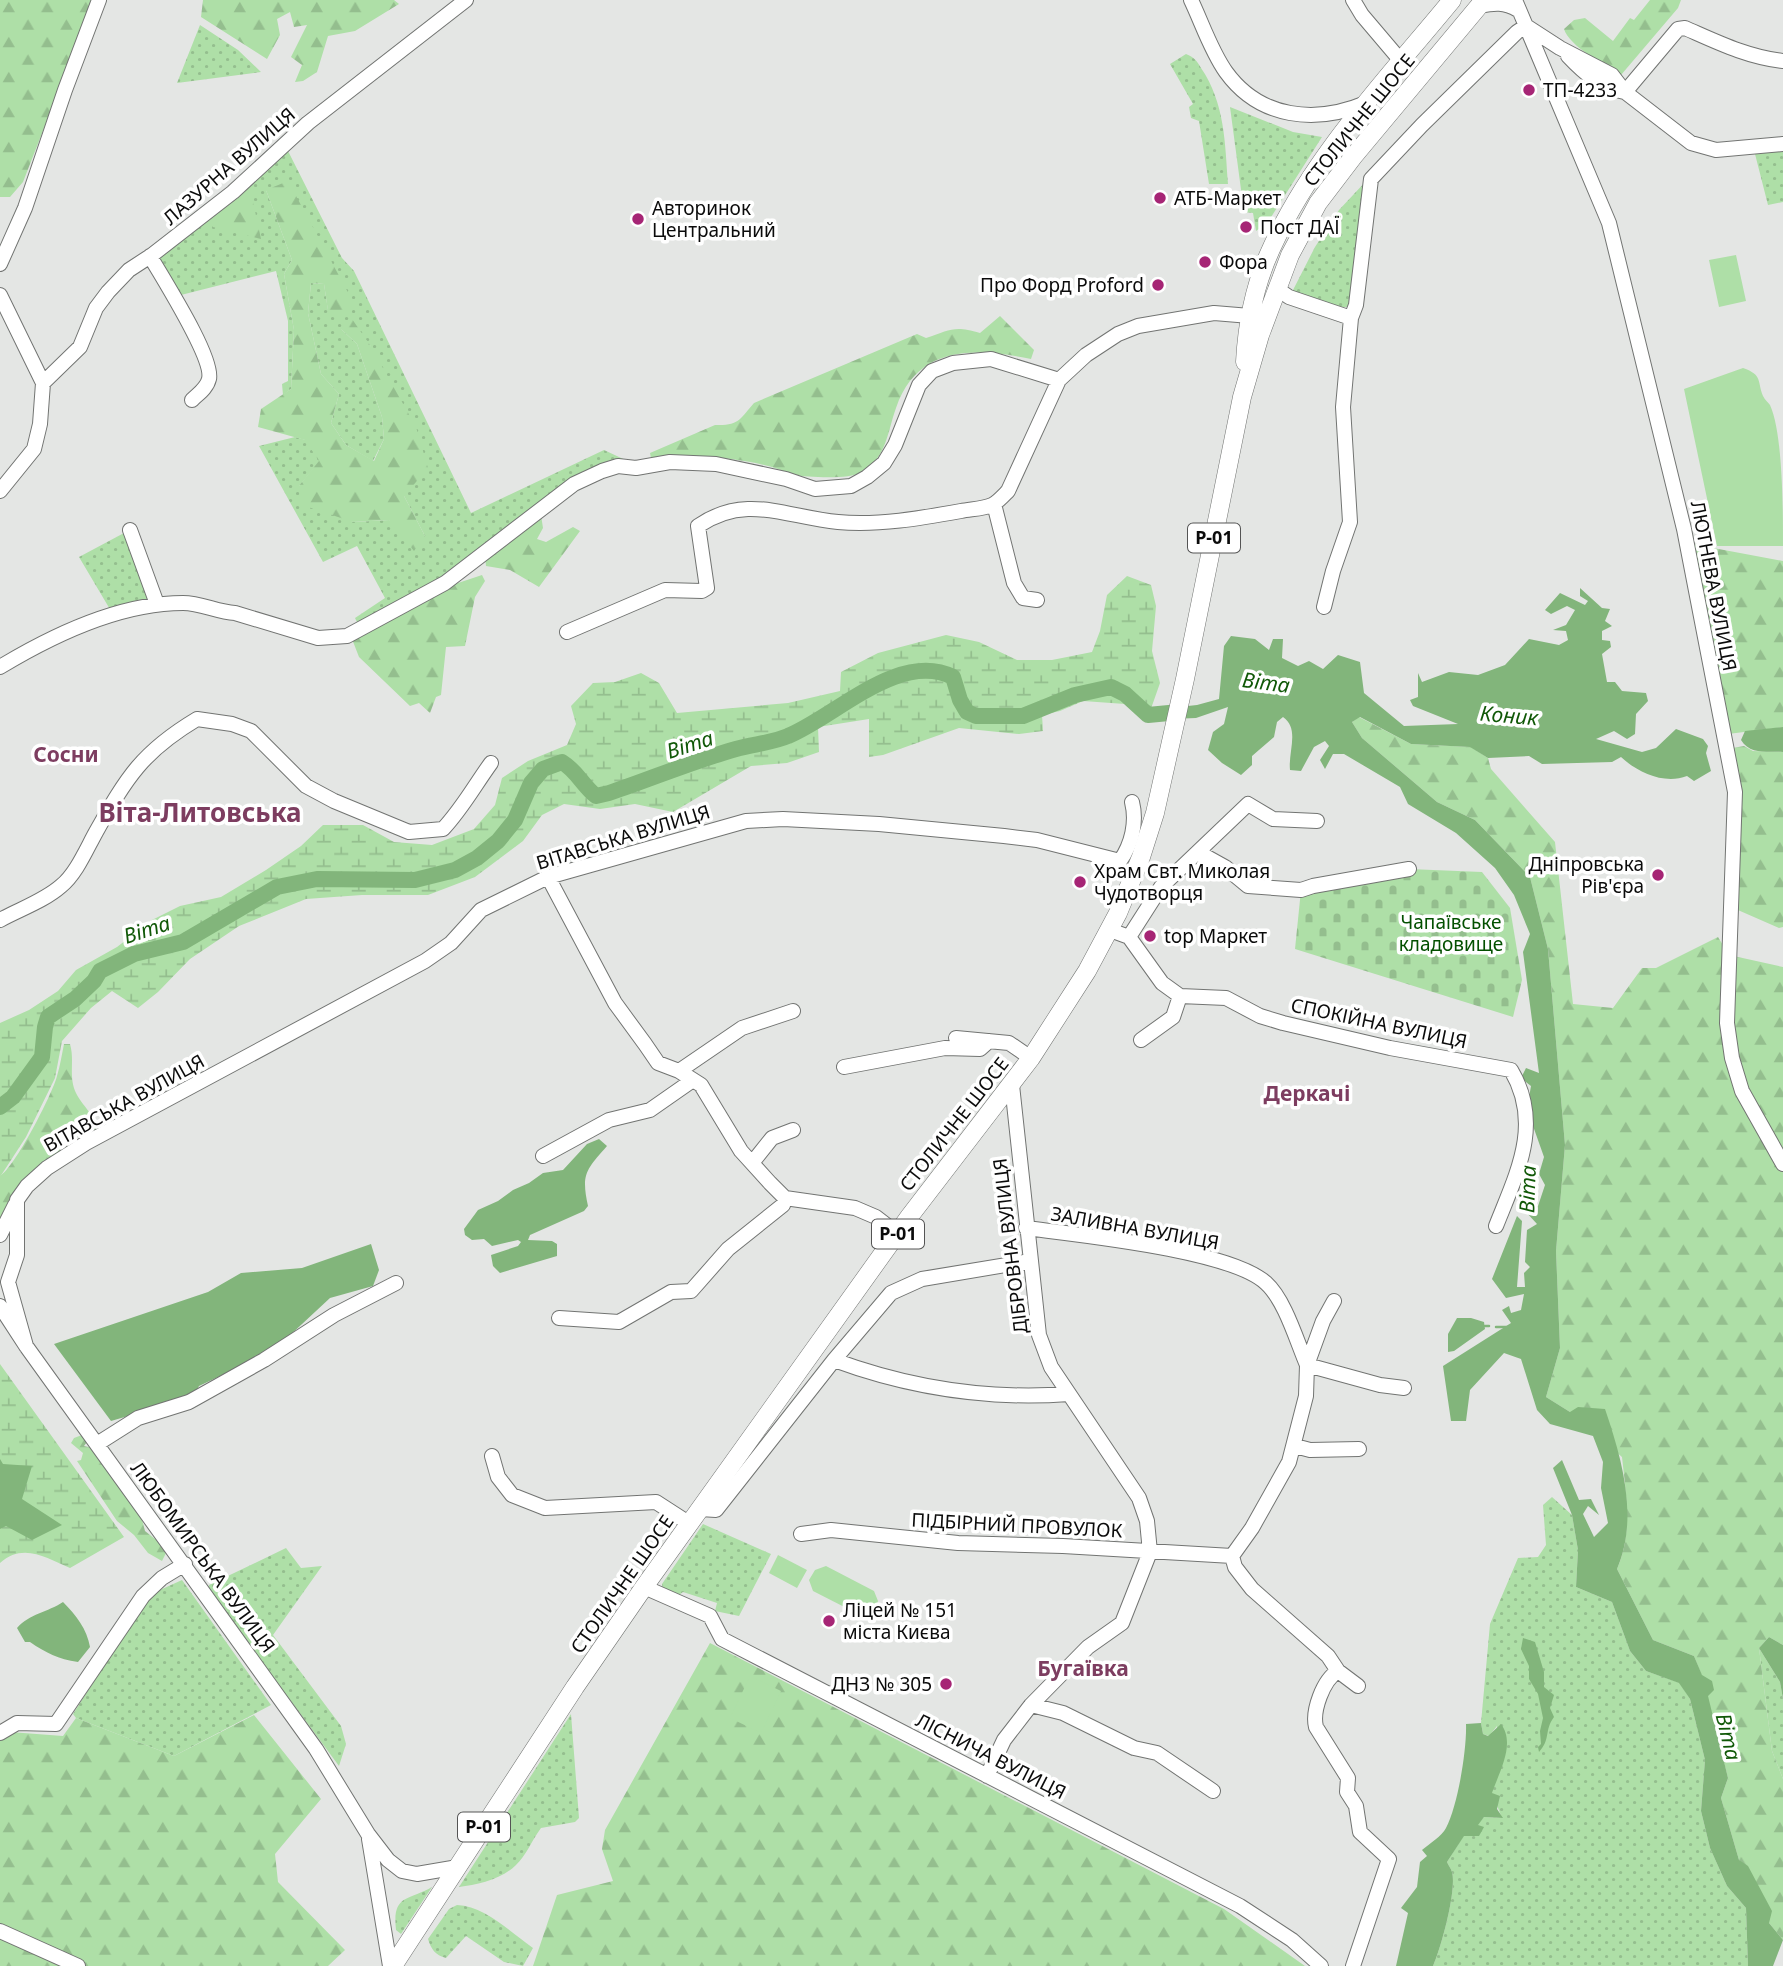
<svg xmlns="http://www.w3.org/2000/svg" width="1783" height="1966" viewBox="0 0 1783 1966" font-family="'Noto Sans',sans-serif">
<defs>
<pattern id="grass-dots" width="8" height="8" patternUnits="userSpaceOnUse" patternTransform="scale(1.75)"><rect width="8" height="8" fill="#aedfa7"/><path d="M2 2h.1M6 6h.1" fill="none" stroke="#94be8e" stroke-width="1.8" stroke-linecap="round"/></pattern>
<pattern id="forest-firs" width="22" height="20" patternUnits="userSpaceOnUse" patternTransform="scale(1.75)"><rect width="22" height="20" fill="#aedfa7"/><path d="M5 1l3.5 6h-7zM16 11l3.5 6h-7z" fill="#94be8e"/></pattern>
<pattern id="wetland-marsh" width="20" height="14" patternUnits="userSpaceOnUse" patternTransform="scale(1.75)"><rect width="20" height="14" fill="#aedfa7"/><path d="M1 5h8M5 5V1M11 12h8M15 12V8" fill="none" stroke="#94be8e"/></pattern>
<pattern id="cemetery-stones" width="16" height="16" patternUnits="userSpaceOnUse" patternTransform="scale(1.75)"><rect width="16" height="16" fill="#aedfa7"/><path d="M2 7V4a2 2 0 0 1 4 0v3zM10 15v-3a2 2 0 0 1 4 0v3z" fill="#94be8e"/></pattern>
</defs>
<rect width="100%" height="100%" fill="#e4e6e4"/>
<!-- grass -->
<path fill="url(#grass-dots)" d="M200,25L238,50L261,72L177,83Z
M1186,54C1194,57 1197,61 1201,68C1225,103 1225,143 1228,184H1209L1199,121L1191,118L1189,107L1193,104L1170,64Z
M1230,107L1293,132L1322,137L1268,222L1256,231L1253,213L1244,212Z
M287,149L342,258L354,271L471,513L604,450L634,464L609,466L444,580L359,626L355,618L385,598L357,546L323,562L259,446L295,437L306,440L320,461L299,486L353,522L389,520L425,536L404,496L370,345L341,329L357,344L382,417L384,439L373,461L346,445L331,423L339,394L321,374L308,313L311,283L324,284L328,310L349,313L266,190L292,260L284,274L294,330L291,389L283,395L282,384L288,381V321L276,271L177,296L154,258Z
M1783,151V202L1768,205L1755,154Z
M1368,179L1349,307H1333L1292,292L1315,247L1339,210Z
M124,533L149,602L111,611L79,557Z
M1552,1497L1572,1515L1578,1550L1576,1587L1612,1602L1630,1651L1646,1671L1680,1683L1690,1699L1705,1760L1701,1811L1710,1848L1727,1886L1746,1908L1748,1966H1433C1441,1948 1457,1890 1452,1872C1451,1868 1448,1865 1447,1862L1464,1835L1484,1817L1502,1818L1492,1793L1497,1726L1489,1736L1483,1734L1481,1723L1490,1624L1518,1558L1538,1557L1546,1545L1543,1505Z
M703,1524L771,1554L739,1616L715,1611L717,1603L683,1592L676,1597L663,1590L662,1584Z
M286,1548L301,1568L322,1566L273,1635L341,1726L346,1744L339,1766L208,1589L209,1585Z
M182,1580L271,1705L174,1756L76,1718L73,1714L149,1595Z
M1759,1648L1780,1682L1783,1699V1779L1772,1751Z
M571,1714L579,1818L575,1822L541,1828C532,1840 526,1856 516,1865C502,1879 478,1885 459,1887Z
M432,1887L401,1934L396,1930C392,1894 408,1901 432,1887Z
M457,1905C485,1906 510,1932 533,1948L523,1966L504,1962L466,1936L446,1958C435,1955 431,1949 428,1939L449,1909Z"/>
<!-- forest -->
<path fill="url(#forest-firs)" d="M0,0H94L23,182L10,197H0Z
M203,0H394L399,4L355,31L328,36L317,72L303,81L295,82L302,65L291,57L307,25L294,27L290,12L277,19L280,35L267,59L201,17Z
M1650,0H1681L1678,8L1621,75C1606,66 1569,46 1564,29L1574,20L1585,18L1613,41L1630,18L1634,20Z
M288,181L351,298L349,313L338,317L328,311L324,284L311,283L308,313L321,374L339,394L331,423L346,445L374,461L384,439L382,417L357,344L341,329L352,319L370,345L416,427L428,468L404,496L425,536L414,551L389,520L353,522L302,505L298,487L319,461L305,440L258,427L261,409L291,389L294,330L284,274L292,260L266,190Z
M250,188L261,239L213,227L208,215Z
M1000,316L1034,350L1031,359C976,348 918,344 896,408C887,433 887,457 862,472C848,480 809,477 793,475C787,475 784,471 778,469C764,464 746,461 731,459C704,455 679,456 651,458L650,453L715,425C739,426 740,419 754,403L917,334L926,338C950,330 954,325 980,333Z
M541,515L543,528L537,539L546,542L573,527L580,531L539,587L510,570L486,566L485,556Z
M1692,544L1783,561V727L1728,734Z
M482,575L485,581L475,597L465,646L446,647L441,695L436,697L430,713L419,703L410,706L359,657L352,639L449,586Z
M1359,717L1411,744L1471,747L1488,758L1491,769L1555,842L1573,1004L1613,1008L1642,968H1656L1718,937L1729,955L1783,967V1645L1769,1637L1759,1648L1772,1751L1783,1779V1940L1769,1923L1739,1860L1721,1798L1728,1778L1702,1676L1694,1656L1653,1640L1617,1569C1633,1533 1626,1494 1622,1457L1570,1412L1546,1397L1560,1348L1556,1251L1565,1145L1548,949L1530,877L1475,820L1437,802L1362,738L1352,722Z
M1744,746L1753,751L1783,752V927L1779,928L1731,907L1735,792L1727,749Z
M64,1044H70C75,1061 68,1076 76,1093C82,1106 97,1116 96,1131C84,1138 75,1135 62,1139L60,1151L0,1223V1176C15,1167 52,1095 57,1076C60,1066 62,1054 64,1044Z
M82,1435L87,1442L84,1446L93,1448L104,1467L111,1468L117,1479L120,1490H128L139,1508L145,1531L155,1539L160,1535L172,1557L166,1553L162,1561L148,1553L134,1535L117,1521L77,1461L81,1460L83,1453L71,1443L74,1438Z
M710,1643L1224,1909L1305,1966H533L557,1895L613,1881L602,1849L605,1830Z
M254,1715L321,1799L275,1854L278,1882L345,1950L328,1966H0V1739L10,1732L63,1736L76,1718L174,1756Z"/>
<!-- wetland -->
<path fill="url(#wetland-marsh)" d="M1127,576L1151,585L1156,606L1152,651L1160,683L1147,720L1125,704L1083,701L1060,711L1042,715L1043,731L1019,734L959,728L883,755L869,757V719L818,727L819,752L787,763L751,766L673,812L635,804L600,809L564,804L542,815L523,841L475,877L428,895H362L306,899L239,926L190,959L158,992L138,1008L112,991L91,1008L62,1041L55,1078L26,1137L0,1177V1023L29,1010L58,991L76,970L117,947L152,920L180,906L221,897L266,870L301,846L323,825H363L394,842L432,845L474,829L495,805L502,778L528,761L567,745L576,724L571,706L593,683L615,682L641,673L659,683L677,713L788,703L840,691L841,672L878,653L946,635L979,642L1017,660H1052L1092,652L1100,631L1107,595Z
M0,1364L124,1537L70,1568C47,1558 23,1542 0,1563Z"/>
<!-- cemetery -->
<path fill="url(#cemetery-stones)" d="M1409,869L1482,872L1510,908L1522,980L1513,1017L1295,949L1301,890Z"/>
<!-- green -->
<path fill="#aedfa7" d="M1736,255L1746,301L1719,307L1709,260Z
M1743,368C1763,375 1757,381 1763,396C1765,400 1768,402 1770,405C1783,433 1783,511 1783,546H1717L1684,389Z
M778,1555L807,1570L797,1588L769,1573Z
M826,1566L874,1591L878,1601L875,1610L862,1616L813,1591L809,1580L815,1570Z
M750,1676L781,1691L761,1733L730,1718Z"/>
<!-- water -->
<path fill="#82b57b" d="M1580,588L1602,608L1610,609L1605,621L1612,626L1602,631V640L1610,641L1611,647L1602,654L1607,682H1615L1622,691L1646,693L1648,701L1636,714L1635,734L1627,739L1614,731L1596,739L1642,752L1656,748L1676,729L1703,739L1708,746L1706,753L1711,771L1694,781L1687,776C1664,785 1637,772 1621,757L1612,762L1542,764L1529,756L1488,758L1470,747L1411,744L1360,717L1352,722L1362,738L1437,802L1475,820L1530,877L1548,949L1565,1145L1556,1251L1560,1348L1546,1397L1570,1412L1578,1407L1605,1409C1622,1459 1639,1518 1617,1569L1653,1640L1694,1656L1702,1675L1712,1681L1714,1690L1708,1696L1728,1778L1721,1798L1739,1860L1748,1866L1772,1911L1769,1923L1783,1940L1773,1966H1748L1746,1908L1727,1886L1710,1848L1701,1811L1705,1760L1690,1699L1679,1683L1646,1671L1630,1651L1612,1602L1576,1587L1578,1550L1572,1515L1553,1468L1562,1460L1579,1500L1591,1499L1599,1515L1588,1506L1583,1514L1594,1537L1608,1523L1601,1488L1603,1462L1593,1436L1550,1424L1537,1410L1521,1359L1504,1353L1470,1390L1466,1421H1451L1443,1366L1511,1323L1502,1310L1509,1306L1511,1313L1521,1310L1524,1294L1506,1298L1492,1279L1517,1216L1522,1221L1517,1287H1525L1524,1273L1530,1267L1525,1262L1527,1230L1537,1224L1526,1212L1531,1205L1538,1206L1545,1185L1539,1174L1544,1157L1527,1109L1531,1086L1521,1078L1526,1068L1539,1073L1523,952L1530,934L1514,895L1495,868L1456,833L1408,804L1400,787L1344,754H1333L1325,769L1320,760L1329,746L1325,741L1314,747L1301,771L1290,770C1288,751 1300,729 1283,717L1277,722L1274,737L1252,756V765L1241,775L1222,763L1208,750L1213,732L1224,724L1228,707L1196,718L1147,720L1151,710L1197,705L1219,699L1224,646L1231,636L1255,639L1269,650L1273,639H1283L1282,658L1298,666L1309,661L1323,669L1338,655L1360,662L1364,693L1404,726L1458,724L1413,706L1410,700L1418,697V673L1422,682L1449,672L1478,675L1505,665L1529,639L1559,645L1568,640L1566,631L1553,630L1566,625L1575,610L1567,606L1551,614L1545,610L1560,593L1585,605L1588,601L1580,596Z
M1783,727V752C1767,751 1750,755 1741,740L1745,731Z
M599,1139L607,1146C586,1170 581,1174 588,1206L584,1211L530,1235L528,1240L552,1241L557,1244V1256L500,1273L493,1266L491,1255L518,1246L521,1242L518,1240L492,1246L484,1239L472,1240L465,1235L464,1229L478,1210L498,1201L513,1190L529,1183L543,1173L563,1170L587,1144Z
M371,1244L379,1270L373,1286L330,1298L273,1351L199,1386L193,1397L111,1421L54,1344L208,1292L241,1273L302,1268Z
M1457,1318H1471L1484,1322L1485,1329L1454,1351L1448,1352V1334Z
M0,1459L3,1464L32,1466L22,1499L62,1525L32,1540L6,1526L0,1529Z
M63,1602C76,1615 87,1629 90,1647L78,1662C58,1659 46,1653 30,1642H25L17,1628C29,1614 48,1612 63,1602Z
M1769,1637L1783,1645V1699L1780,1682L1759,1648Z
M1523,1638L1535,1642L1544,1672V1687L1554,1695L1550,1708L1554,1717C1544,1730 1551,1739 1539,1752L1538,1747L1541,1744L1540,1731L1543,1718L1538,1694L1529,1679V1666L1521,1649Z
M1481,1723L1483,1734L1488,1736L1501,1724C1516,1744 1499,1772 1492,1793L1500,1796L1497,1809L1503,1818L1484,1817L1478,1825L1484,1827L1479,1836H1464L1447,1862C1448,1865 1451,1868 1452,1872C1457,1890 1441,1948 1433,1966H1396L1408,1913L1401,1908L1417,1887L1420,1862L1427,1856L1422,1850C1429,1844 1442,1836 1446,1828C1458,1805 1467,1749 1466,1724Z"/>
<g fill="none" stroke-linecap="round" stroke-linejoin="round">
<!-- stream -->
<path stroke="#82b57b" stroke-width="2.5" d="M1485,1326H1489
M1496,1327H1508"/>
<!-- river -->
<path stroke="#82b57b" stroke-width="16" d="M0,1107L13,1097L42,1057L45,1027L48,1017L75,999L94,981L100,971L134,954L183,942L277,887L317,879L415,880L455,870L477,858L498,841L515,820L531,783L543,769L562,762C577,771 583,786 596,796L609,793C651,779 693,761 736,749C753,744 772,743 788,736C835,717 899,650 953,677L960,700L967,712L976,716H1023L1075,695L1111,687L1125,694L1148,715L1169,713"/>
<defs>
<path id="minor" d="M1191,0C1202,23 1211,51 1226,72C1260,119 1316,124 1366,103
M1353,0L1362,15L1401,61
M1515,0L1609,223L1684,529L1735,792L1727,1023L1732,1058L1742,1091L1783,1164
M1479,6C1495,3 1504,2 1518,10
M1568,56C1584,73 1601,88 1625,92
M1625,92L1678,29L1685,28C1717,42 1747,57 1783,61
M150,256C163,279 214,358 209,379C207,388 198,394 192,400
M0,264L25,208L65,90L99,0
M1276,288L1289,297L1351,318
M0,295L43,383L40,424L34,449L0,491
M43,383L80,347L96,308L108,292L129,270L152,255L233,192L308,123L466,0
M994,504L1014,583L1023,598L1037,600
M130,530L157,604
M1324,607L1333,571L1350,522L1343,407L1351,318L1356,305L1371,179L1422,125L1517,32L1526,26L1560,48L1612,75L1625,92L1691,143L1716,150L1783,144
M567,632L665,590L702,591L707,588L698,526C746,493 785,517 838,522C877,526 922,518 961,511C971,509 983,509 992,505C998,502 1004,495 1008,491L1059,380L1086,355L1118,334L1138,326L1214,313L1250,316
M0,667C53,635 119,603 183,603C201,603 217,612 235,613L318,638L347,636L445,583L574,484L602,471L618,466L636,468L670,462L716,464L786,479L815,489L851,486L867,477L884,463L895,445L919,385L932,371L953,363L991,359L1059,380
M1198,852L1225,867L1248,886L1301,890L1313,886L1409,869
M548,877L615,1003L645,1044L658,1063L679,1071L701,1085L741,1151L770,1183L785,1198L855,1208L876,1217L898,1234
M0,920C20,909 44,901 61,886C76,874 86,850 96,832C127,777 142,752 197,719L232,724L251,731L306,786L334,801L409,832L443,829C462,809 475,785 491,763
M1110,930L1129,937L1162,983L1180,996L1226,998L1260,1016L1283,1023L1390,1048L1511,1070C1543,1124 1517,1173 1496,1226
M1129,937L1161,887L1248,804L1273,819L1317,821
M956,1038L1009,1043L1031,1058
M1141,1040L1173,1017L1180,996
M844,1067L945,1048L980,1049L989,1041
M679,1071L742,1028L793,1011
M543,1156L609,1120L650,1110L693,1080
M752,1163L772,1138L793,1130
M1026,1228C1079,1235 1230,1250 1266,1283C1285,1300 1297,1342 1307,1365
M0,1235L15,1205
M1334,1301L1323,1321L1307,1365L1306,1396L1289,1462L1252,1528L1232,1556L1235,1567L1252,1589L1328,1656L1338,1671L1358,1686
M0,1306L26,1346L316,1749L368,1834L388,1860L402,1871L417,1874L458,1867
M559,1318L619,1322L671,1292L691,1291L728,1249L783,1205L785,1198
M26,1346L8,1282L17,1255V1200L27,1186L47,1168L86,1143L425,961L451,943L481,910L548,877L746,821L783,819L879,824L1004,836L1037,840L1120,861C1132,844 1137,822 1132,802
M834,1360C910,1388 988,1400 1069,1394
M1307,1365L1380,1385L1404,1388
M97,1444L138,1418L189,1402L264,1360L334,1315L396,1283
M1295,1446L1310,1450L1359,1449
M492,1456L498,1477L512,1495L545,1508L656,1502L690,1524
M700,1509L716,1510L834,1360L891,1293L922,1279L1030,1261
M801,1534L831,1530L958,1543L1063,1546L1232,1556
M644,1587L710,1616L722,1639L1240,1906L1292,1940L1321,1966
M1338,1671C1323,1680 1312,1711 1316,1727L1348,1778L1347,1792L1356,1806L1360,1832L1389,1859L1353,1966
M1031,1705L1063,1713L1134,1748L1157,1753L1213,1791
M0,1733L17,1723L56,1724L143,1596L162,1578L185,1564
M987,1776L1004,1740L1031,1705L1088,1647L1122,1623L1150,1552L1147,1521L1139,1498L1051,1367L1039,1335L1012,1085
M369,1839L390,1966
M0,1931L78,1966"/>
<path id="major" d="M1245,362C1247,323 1255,283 1272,247C1314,155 1388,78 1452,0
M393,1966L575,1687L644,1587L909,1217L1031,1058L1087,971L1118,913L1141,857L1155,813L1185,679L1242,397L1260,335L1290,255L1318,203L1353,157L1484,0"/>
</defs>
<!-- minor casing -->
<use href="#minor" stroke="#727472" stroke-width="16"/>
<!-- major casing -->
<use href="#major" stroke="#727472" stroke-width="19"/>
<!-- minor -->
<use href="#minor" stroke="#fff" stroke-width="14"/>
<!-- major -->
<use href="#major" stroke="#fff" stroke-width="18"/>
</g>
<!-- markers -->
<g fill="#a62575" stroke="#fff" stroke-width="2.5">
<circle cx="1529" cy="90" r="7"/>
<circle cx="1160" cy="198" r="7"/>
<circle cx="638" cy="219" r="7"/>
<circle cx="1246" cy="227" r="7"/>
<circle cx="1205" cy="262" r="7"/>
<circle cx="1158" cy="285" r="7"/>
<circle cx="1658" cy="875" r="7"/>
<circle cx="1080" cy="882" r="7"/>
<circle cx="1150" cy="936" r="7"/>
<circle cx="829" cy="1621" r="7"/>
<circle cx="946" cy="1684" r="7"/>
</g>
<g text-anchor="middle" stroke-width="7" stroke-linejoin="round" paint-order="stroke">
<!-- shield labels -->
<g fill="#fff" stroke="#545454" stroke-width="2">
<rect x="1188" y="523.5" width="52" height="29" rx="5"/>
<rect x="872" y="1219.5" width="52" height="29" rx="5"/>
<rect x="458" y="1812.5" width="52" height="29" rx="5"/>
</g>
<g font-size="18" font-weight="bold" fill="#0b0b0b">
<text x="1214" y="544">Р-01</text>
<text x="898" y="1240">Р-01</text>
<text x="484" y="1833">Р-01</text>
</g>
<!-- poi labels -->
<g font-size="19" fill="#0b0b0b" stroke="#fff" text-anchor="start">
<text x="1543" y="97">ТП-4233</text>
<text x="1174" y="205">АТБ-Маркет</text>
<text x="652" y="215">Авторинок<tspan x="652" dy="22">Центральний</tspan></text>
<text x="1260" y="234">Пост ДАЇ</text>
<text x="1219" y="269">Фора</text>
<text x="1144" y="292" text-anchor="end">Про Форд Proford</text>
<text x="1644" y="871" text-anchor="end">Дніпровська<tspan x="1644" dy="22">Рів'єра</tspan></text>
<text x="1094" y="878">Храм Свт. Миколая<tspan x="1094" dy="22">Чудотворця</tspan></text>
<text x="1164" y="943">top Маркет</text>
<text x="843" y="1617">Ліцей № 151<tspan x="843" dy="22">міста Києва</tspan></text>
<text x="932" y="1691" text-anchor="end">ДНЗ № 305</text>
</g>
<!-- street labels -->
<g font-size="19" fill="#0b0b0b" stroke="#fff">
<text transform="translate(1359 120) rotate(-51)" y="7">СТОЛИЧНЕ ШОСЕ</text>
<text transform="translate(229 166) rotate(-41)" y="7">ЛАЗУРНА ВУЛИЦЯ</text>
<text transform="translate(1714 586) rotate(79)" y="7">ЛЮТНЕВА ВУЛИЦЯ</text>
<text transform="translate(623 837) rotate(-17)" y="7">ВІТАВСЬКА ВУЛИЦЯ</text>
<text transform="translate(1379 1023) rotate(12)" y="7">СПОКІЙНА ВУЛИЦЯ</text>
<text transform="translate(124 1103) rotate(-29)" y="7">ВІТАВСЬКА ВУЛИЦЯ</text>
<text transform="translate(954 1124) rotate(-52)" y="7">СТОЛИЧНЕ ШОСЕ</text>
<text transform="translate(1135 1228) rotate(10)" y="7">ЗАЛИВНА ВУЛИЦЯ</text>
<text transform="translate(1010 1246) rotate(-97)" y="7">ДІБРОВНА ВУЛИЦЯ</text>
<text transform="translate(1017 1525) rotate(3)" y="7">ПІДБІРНИЙ ПРОВУЛОК</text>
<text transform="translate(203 1557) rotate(54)" y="7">ЛЮБОМИРСЬКА ВУЛИЦЯ</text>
<text transform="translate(622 1584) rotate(-55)" y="7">СТОЛИЧНЕ ШОСЕ</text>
<text transform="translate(991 1756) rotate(27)" y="7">ЛІСНИЧА ВУЛИЦЯ</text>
</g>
<!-- park labels -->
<g font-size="19" fill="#035000" stroke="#fff">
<text x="1451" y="929">Чапаївське<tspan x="1451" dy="22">кладовище</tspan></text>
</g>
<!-- water labels -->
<g font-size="21" font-style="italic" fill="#105807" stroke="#fff">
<text transform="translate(1266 683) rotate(7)" y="7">Віта</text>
<text transform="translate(1509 716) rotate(5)" y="7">Коник</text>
<text transform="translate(690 745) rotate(-18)" y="7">Віта</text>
<text transform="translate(147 930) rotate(-18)" y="7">Віта</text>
<text transform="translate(1528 1189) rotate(-88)" y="7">Віта</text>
<text transform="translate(1728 1737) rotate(76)" y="7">Віта</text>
</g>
<!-- neighbourhood labels -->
<g font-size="21" font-weight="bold" fill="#7d3d60" stroke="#fff">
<text x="66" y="762">Сосни</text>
<text x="1307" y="1101">Деркачі</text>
<text x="1083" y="1676">Бугаївка</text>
</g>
<!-- district labels -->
<g font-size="26" font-weight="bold" fill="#7d3d60" stroke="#fff">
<text x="200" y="822">Віта-Литовська</text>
</g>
</g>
</svg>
